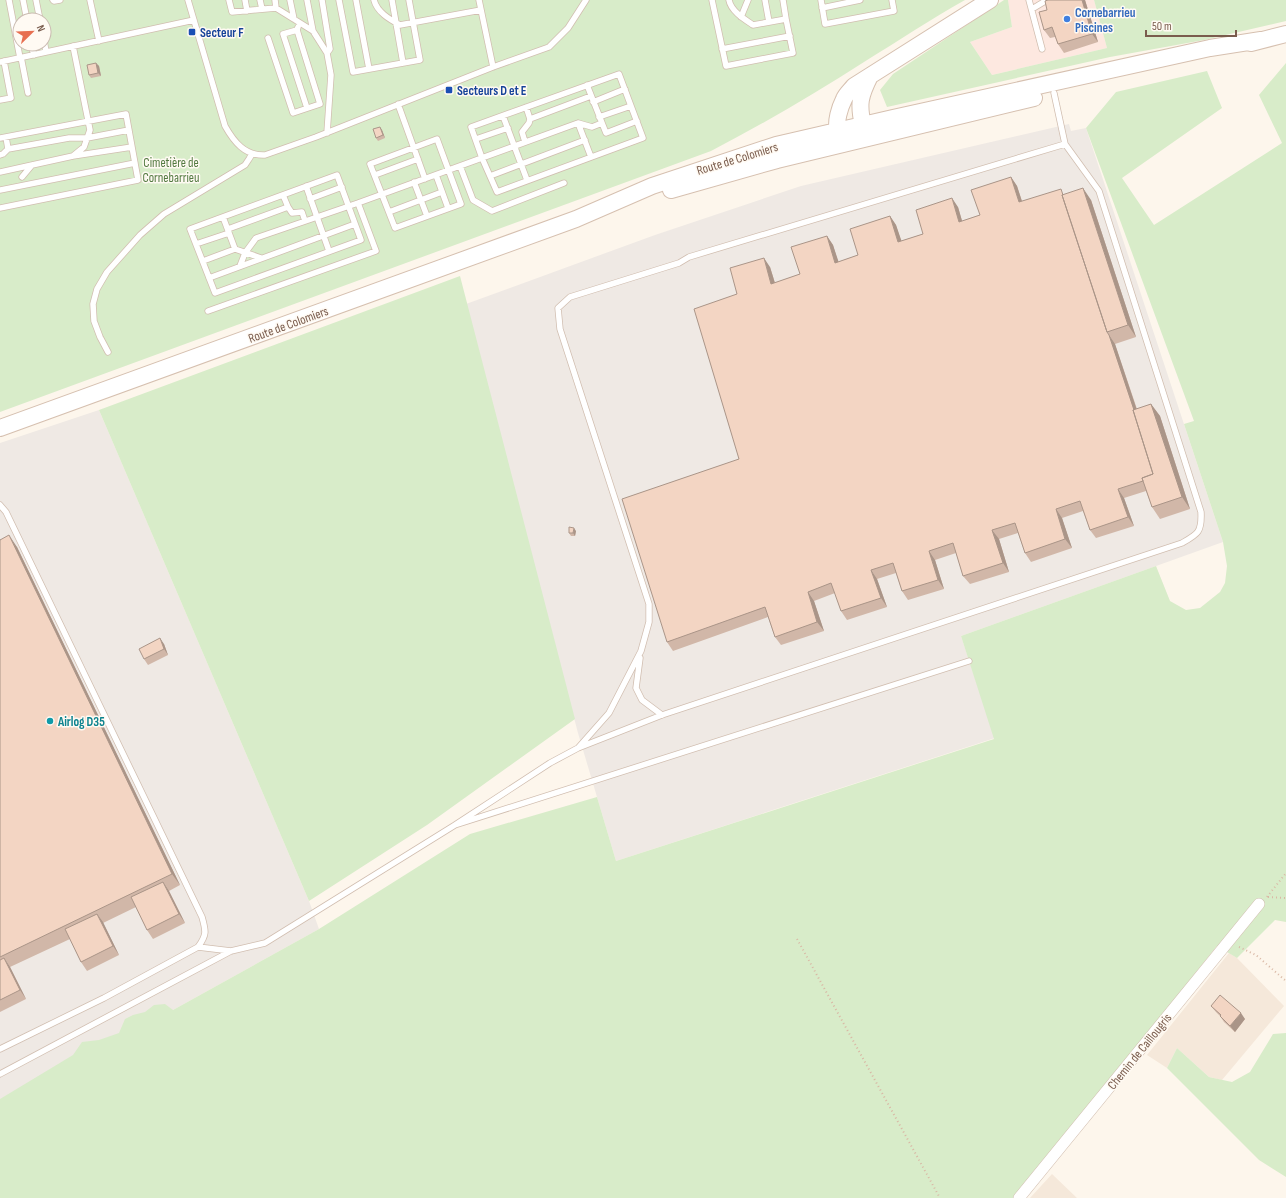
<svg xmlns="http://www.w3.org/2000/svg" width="1286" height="1198" viewBox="0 0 1286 1198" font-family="'Sofia Sans Condensed',sans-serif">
<rect width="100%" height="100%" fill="#fdf6ec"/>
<!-- residential -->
<path fill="#f5e8da" d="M1229,953L1237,958L1284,1006L1222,1080L1209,1077L1177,1048L1167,1068L1147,1055Z
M1052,1174L1077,1198H1030Z"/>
<!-- commercial -->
<path fill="#fde8e0" d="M1008,0H1094L1107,48L992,75L970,42L1012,27Z"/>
<!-- industrial -->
<path fill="#efe9e4" d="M1069,124L1071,131L1086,128L1223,542L961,636L995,738L616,861L578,733L466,304L655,235L801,186Z
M99,410L309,901L319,929L0,1106V443Z"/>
<!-- green -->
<path fill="#d8ecc9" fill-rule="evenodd" d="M0,0H965C931,19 898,41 864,62C814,94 763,124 711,151L0,412ZM20,20H44V44H20Z
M1004,0H1008L1012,27L970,42L992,75L1107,48L1094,0H1286V21L1204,40L1110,57L887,107L880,90L893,74Z
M1286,63V922L1275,920L1237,958L1217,946L1015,1198H0V1099L73,1055L82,1042L99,1040L119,1033L125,1019L133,1015L145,1012L154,1005L165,1004L173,1010L319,929L470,834L597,797L616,861L994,739L961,636L1156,566L1170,601L1186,610L1200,608L1220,592L1225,583L1227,566L1223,542L1184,424L1194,421L1086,128L1116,92L1207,71L1222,108L1122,178L1154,225L1282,143L1259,95Z
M460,276L575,719L427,825L309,901L99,410Z
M1286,1033V1177L1259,1160L1167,1068L1177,1048L1209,1077L1232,1082L1250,1072L1273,1034Z"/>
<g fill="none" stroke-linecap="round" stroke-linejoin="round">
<defs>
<path id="lane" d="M9,0L20,58
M23,0L27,20
M36,0L40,20
M53,0L54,1L60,0
M90,0L99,41
M188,0L225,126C234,142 245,156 265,155L316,137L493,67L549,47L568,28L586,0
M229,0L232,12L276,8L313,31L327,53L331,75L327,133
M245,0L247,11
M260,0L262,9
M275,0L276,8
M290,0L294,19
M307,0L313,31
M322,0L330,49L327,53
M339,0L353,72L420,60L409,0
M356,0L369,69
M374,0C377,12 389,19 400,25L481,10
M392,0L403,63
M479,0L493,67
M712,0L726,66L793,53L786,19
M729,0C731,11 744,19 753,25L786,19L783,0
M765,0L769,22
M821,0L825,24L894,11L892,0
M1029,0L1042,49
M822,8L860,0
M1032,9L1047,0
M741,17L748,0
M298,27L297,30L283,34L307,108
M268,38L293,113L320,104L297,30
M44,40L46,52
M31,44L34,55
M722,49L790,36
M21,57L28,93
M0,62L194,20
M619,74L643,138L497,192L482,158L471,127Z
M587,85L606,133L637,121
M1054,93L1065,144
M0,100L11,98L4,61
M593,102L625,89
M398,104L425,179
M526,107L530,119L591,96
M503,116L527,180
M599,117L631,106
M578,123L591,157
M6,137L8,149L69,138H87L129,130
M0,138L126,114L138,180L0,208
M437,139L461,204L395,228L370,164Z
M476,139L508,128
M525,142L522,132L529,123L530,119
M0,155L3,154L8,149
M73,156L132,147
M460,166L473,200L492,211L564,183
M0,172L32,165
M337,175L361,240L215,293L190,229Z
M375,175L418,159
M436,175L448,208
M490,176L585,140
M22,177L32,165L73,156L84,147L90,130L73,46
M414,182L427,216
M306,186L329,251
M0,190L135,163
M310,199L342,187
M288,207L292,213L302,212L305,221
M389,212L442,192
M228,229L288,207L283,195
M196,244L229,233
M235,249L261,258
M203,261L235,249L223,217
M240,266L245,253L256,238L358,203L578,123L592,127L602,123
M209,278L355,224
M208,311L376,251L358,203
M108,352L100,337L94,321L93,304L97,289L107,272L140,235L164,214L245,165L249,159L252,154
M0,505L6,512L202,917C206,931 207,935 198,947L104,998L0,1049
M640,658L636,688L642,700L662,715
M455,825L550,763L578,748L662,715L1182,543C1198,534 1202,532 1201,512L1099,191L1065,144L689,257L679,263L570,297L558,308L560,329L649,604V622L641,651L609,713L578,748
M198,947L231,951
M0,1074L231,951L265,943L455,825L969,661"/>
<path id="street" d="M1019,1198L1259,904"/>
<path id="secondary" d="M1251,43L1286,34
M838,131C835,122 840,107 844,99C846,94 851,90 854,86L990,0
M857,133L863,125C858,104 860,96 870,76
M671,190L777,160L1034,98
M0,428L576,219L652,186L776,145L893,118L1210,48L1261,40"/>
</defs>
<!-- lane casing -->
<use href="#lane" stroke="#d1beb0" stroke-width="7"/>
<!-- street casing -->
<use href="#street" stroke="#d1beb0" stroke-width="12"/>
<!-- secondary casing -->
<use href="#secondary" stroke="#d6c0b0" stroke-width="18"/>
<!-- path -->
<path stroke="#d9b8a5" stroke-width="2" stroke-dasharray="1 3" stroke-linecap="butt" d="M1267,897L1286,873
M1268,897L1286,898
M797,939L940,1198
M1239,947L1256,955L1286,981"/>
<!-- lane -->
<use href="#lane" stroke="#fff" stroke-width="5.5"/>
<!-- street -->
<use href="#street" stroke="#fff" stroke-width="11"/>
<!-- secondary -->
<use href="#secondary" stroke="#fff" stroke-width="16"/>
</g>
<!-- wall -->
<path fill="#d1b7a8" d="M1085,0L1098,42L1064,53L1058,44L1055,37L1050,38L1044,30Z
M96,63L99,66L101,76L91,78L89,75Z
M382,130L385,138L378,141L376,138Z
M1011,177L1017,186L1022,201L1065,194L1091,200L1136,337L1115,344L1137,409L1151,404L1160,416L1190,509L1160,519L1152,507L1146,491L1124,498L1134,526L1096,538L1090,530L1083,511L1062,518L1072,548L1031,562L1025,553L1018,533L999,539L1009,572L970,584L963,576L956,553L935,560L944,589L908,600L902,591L896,573L877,579L887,607L847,620L841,611L835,593L814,601L824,631L781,645L775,637L768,617L673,651L667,642L739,459L737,294L770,267L775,283L800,274L827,236L833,245L838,262L858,255L890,216L896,225L901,241L923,234L958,207L962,221L980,215Z
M576,531L575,536H571L569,533Z
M0,539L17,547L180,885L169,891L185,923L153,939L147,930L136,907L103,923L119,955L87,971L81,962L70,939L10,967L26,999L0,1012Z
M164,644L168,655L148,665L144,659Z
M1211,1006L1245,1019L1235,1032L1224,1022L1220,1016L1216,1012Z"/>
<!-- shaded-wall -->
<path fill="#aa9588" d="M1082,0H1085L1098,42L1092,34Z
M96,63L99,66L101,76L98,73Z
M380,127L382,130L385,138L383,135Z
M1011,177L1017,186L1025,211L1019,202Z
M1083,188L1091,200L1136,337L1128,325Z
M952,198L958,207L965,231L959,222Z
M890,216L896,225L905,251L898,242Z
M827,236L833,245L842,272L835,263Z
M764,258L770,267L778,293L771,284Z
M1109,335L1115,344L1162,486L1155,477Z
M1151,404L1160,416L1190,509L1182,497Z
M1118,489L1124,498L1134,526L1128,517Z
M1056,509L1062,518L1072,548L1065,539Z
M574,528L576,531L575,536L573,533Z
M992,530L999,539L1009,572L1003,563Z
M9,535L17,547L180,885L172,874Z
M929,551L935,560L944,589L938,580Z
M871,570L877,579L887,607L881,598Z
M808,592L814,601L824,631L817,622Z
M160,638L164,644L168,655L164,649Z
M163,882L169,891L185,923L179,914Z
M97,914L103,922L119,955L113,946Z
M4,958L10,967L26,999L20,990Z
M1241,1013L1245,1019L1235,1032L1230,1026Z"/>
<!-- building -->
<path fill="#f3d5c3" stroke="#aa9588" d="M1048,0H1082L1092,34L1058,44L1052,27L1044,30L1039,12L1047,10L1045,1Z
M96,63L98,73L89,75L87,65Z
M380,127L383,135L376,138L373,129Z
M1011,177L1019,202L1061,189L1063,195H1062L1107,332L1109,335L1134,410H1133L1153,474L1142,478L1143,481L1118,489L1128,517L1090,530L1080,501L1056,509L1065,539L1025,553L1015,523L992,530L1003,563L963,576L953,543L929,551L938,580L902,591L893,563L871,570L881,598L841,611L831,583L808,592L817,622L775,637L765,607L667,642L622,499L739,459L694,309L737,294L730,268L764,258L771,284L800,274L791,247L827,236L835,263L858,255L850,229L890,216L898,242L923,234L916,210L952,198L959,222L980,215L971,190Z
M1083,188L1128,325L1107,332L1062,195Z
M1151,404L1182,497L1152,507L1142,478L1153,474L1133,410Z
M569,527L574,528L573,533H569Z
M9,535L172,874L0,957V540Z
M160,638L164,649L144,659L139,649Z
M163,882L179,914L147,930L131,897Z
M97,914L113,946L81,962L65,929Z
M4,958L20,990L0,1000V960Z
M1220,995L1241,1013L1230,1026L1220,1016L1221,1015L1211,1006Z"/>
<!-- markers -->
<circle fill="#3f7fe0" stroke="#fffaf3" stroke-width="1.5" cx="1067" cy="19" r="4"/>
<g fill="#1a4fb4" stroke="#fffaf3" stroke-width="1.5">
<rect x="188" y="28" width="8" height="8" rx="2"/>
<rect x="445" y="86" width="8" height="8" rx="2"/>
</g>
<circle fill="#0f9aa8" stroke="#fffaf3" stroke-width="1.5" cx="50" cy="721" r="4"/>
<g text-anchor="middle" stroke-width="3" stroke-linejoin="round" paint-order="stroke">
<!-- shop labels -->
<g font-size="13" font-weight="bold" fill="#366cbe" stroke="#fffaf3" text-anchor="start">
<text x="1075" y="17">Cornebarrieu<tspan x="1075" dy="15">Piscines</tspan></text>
</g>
<!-- transit labels -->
<g font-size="13" font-weight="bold" fill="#164399" stroke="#fffaf3" text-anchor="start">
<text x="200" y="37">Secteur F</text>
<text x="457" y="95">Secteurs D et E</text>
</g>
<!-- street labels -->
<g font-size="13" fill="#7a5c4d" stroke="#fffaf3">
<text transform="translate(737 158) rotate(-17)" y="5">Route de Colomiers</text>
<text transform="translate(288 324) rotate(-20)" y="5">Route de Colomiers</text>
<text transform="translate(1139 1051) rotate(-51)" y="5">Chemin de Caillougris</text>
</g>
<!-- park labels -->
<g font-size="13" fill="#537a41" stroke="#fffaf3">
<text x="171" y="167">Cimetière de<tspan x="171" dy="15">Cornebarrieu</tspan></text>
</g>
<!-- culture labels -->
<g font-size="13" font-weight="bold" fill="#0d838f" stroke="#fffaf3" text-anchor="start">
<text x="58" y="726">Airlog D35</text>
</g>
</g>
<!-- north arrow -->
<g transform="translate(32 32) rotate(67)"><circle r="19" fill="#fffaf3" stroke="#cabbb1"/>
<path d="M0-3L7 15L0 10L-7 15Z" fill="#e76f51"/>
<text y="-6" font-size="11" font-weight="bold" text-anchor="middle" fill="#7a5c4d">N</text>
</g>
<!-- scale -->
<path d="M1146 30v6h90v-6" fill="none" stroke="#7a5c4d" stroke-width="2"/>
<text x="1152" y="30" font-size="12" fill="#7a5c4d" stroke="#fffaf3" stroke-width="3" paint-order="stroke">50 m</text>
</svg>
